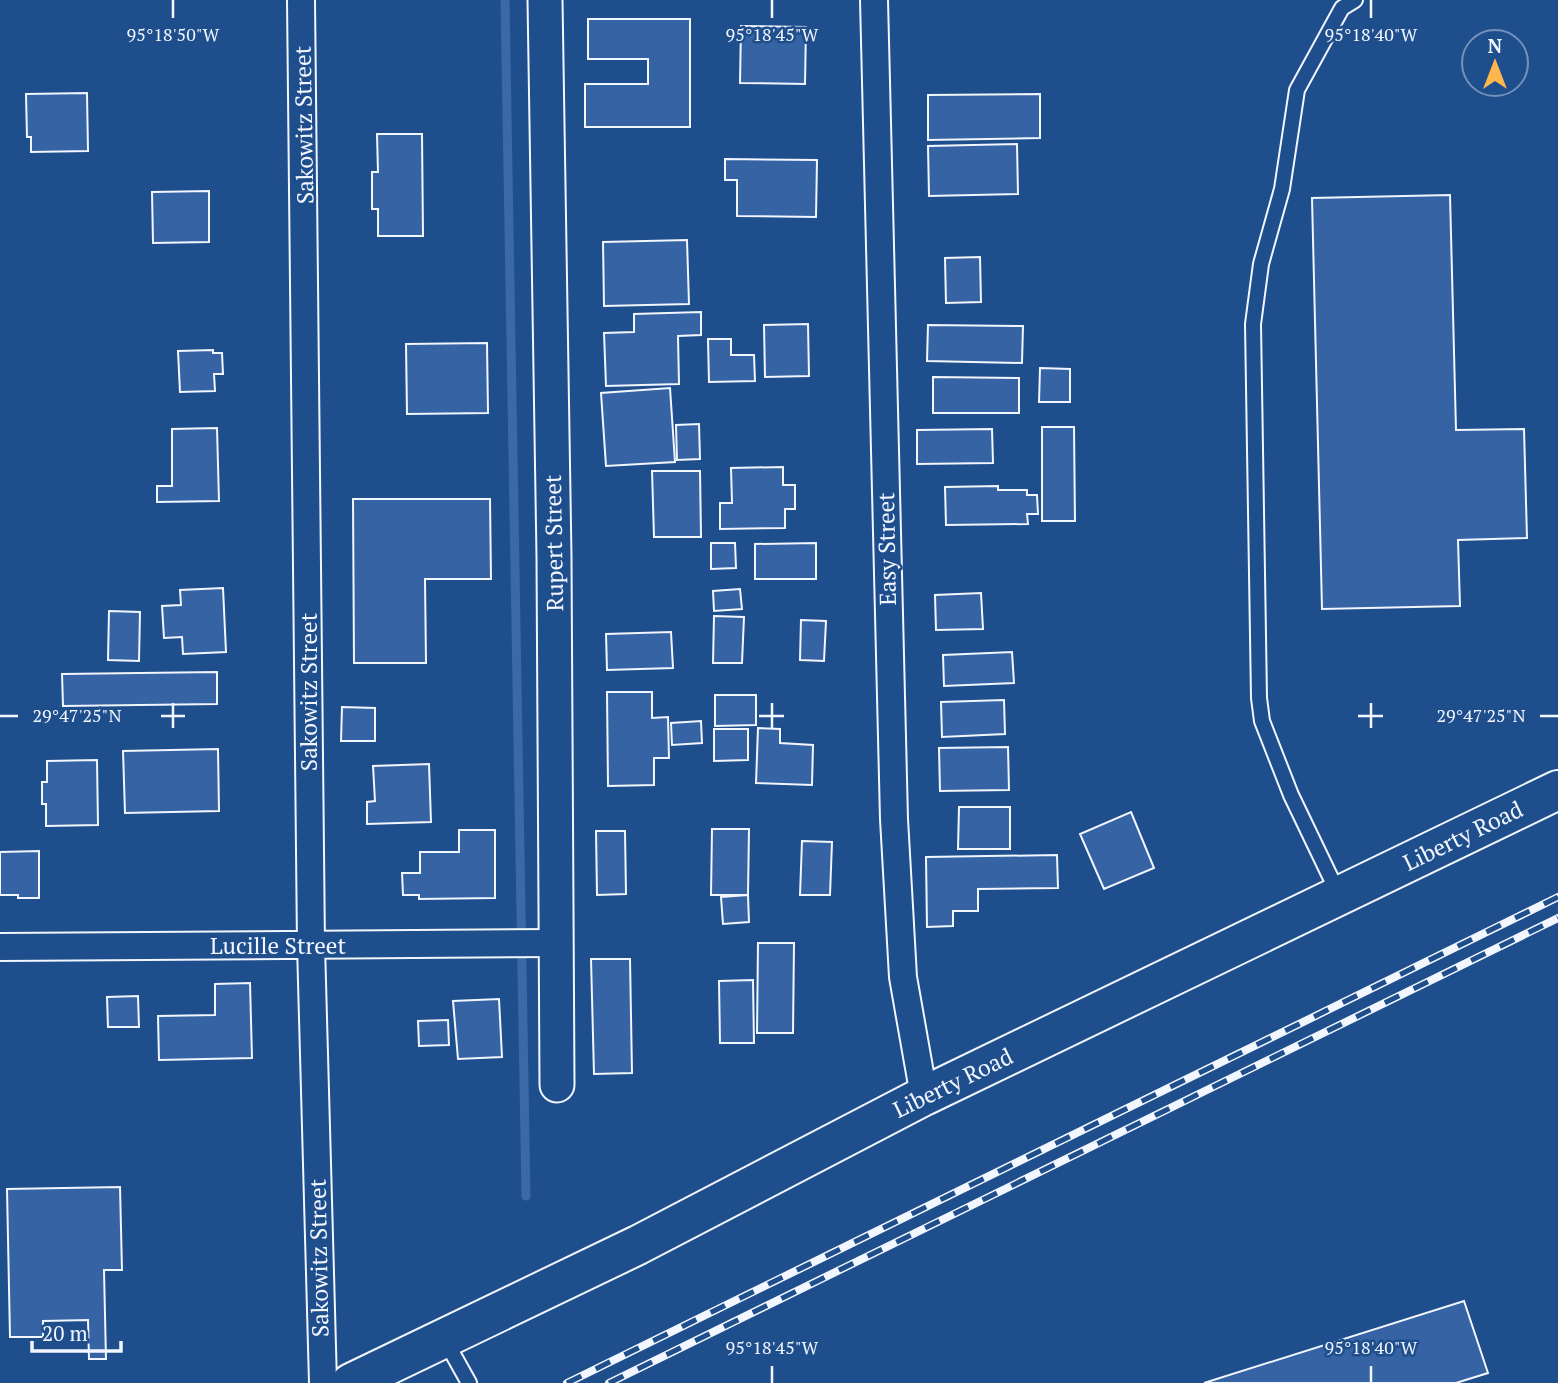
<svg xmlns="http://www.w3.org/2000/svg" width="1558" height="1383" viewBox="0 0 1558 1383" font-family="'PT Serif',serif">
<rect width="100%" height="100%" fill="#1f4e8c"/>
<g fill="none" stroke-linecap="round" stroke-linejoin="round">
<!-- stream -->
<path stroke="#3b69a3" stroke-width="9" d="M505,0L526,1196"/>
</g>
<!-- building -->
<path fill="#3563a3" stroke="#f2f6ff" stroke-width="2" d="M588,19H690V127H585V84H648V59H588Z
M741,26L806,27L805,84L740,83Z
M87,93L88,151L31,152V137H27L26,94Z
M1040,94V138L928,140V95Z
M377,134H422L423,236H378V209H372V172H378Z
M1017,144L1018,194L929,196L928,146Z
M725,159L817,160L816,217L737,216V180H725Z
M209,191V242L153,243L152,192Z
M1450,195L1456,430L1524,429L1527,538L1458,540L1460,606L1322,609L1312,198Z
M687,240L689,304L604,306L603,242Z
M980,257L981,302L946,303L945,258Z
M701,312V335L678,336L679,384L606,386L604,333L634,332V314Z
M808,324L809,376L765,377L764,325Z
M928,325L1023,326L1022,363L927,361Z
M708,339H731V355H754L755,381L709,382Z
M487,343L488,413L407,414L406,344Z
M213,350V353H222L223,374H214L215,391L180,392L178,351Z
M1040,368L1070,369V402H1039Z
M933,377L1019,378V413H933Z
M670,388L675,462L606,466L601,393Z
M699,424L700,459L677,460L676,425Z
M1042,427H1074L1075,521H1042Z
M217,428L219,501L157,502V486H172V429Z
M992,429L993,463L917,464V430Z
M783,467V485H795V509H785V528L720,529V503H732L731,468Z
M652,471H700L701,537H654Z
M998,486V490H1027V495H1037L1038,514H1027L1028,524L946,525L945,487Z
M353,499H490L491,579H425L426,663H354Z
M711,543H735L736,568L711,569Z
M816,543V579H755V544Z
M223,588L226,652L183,654L182,637L164,638L162,606L181,605L180,590Z
M740,589L742,609L714,611L713,591Z
M981,593L983,629L936,630L935,595Z
M109,611L140,612L139,661L108,660Z
M714,616L744,617L742,663H713Z
M801,620L826,621L824,661L800,660Z
M671,632L673,668L607,670L606,634Z
M1012,652L1014,683L944,686L943,655Z
M217,672V704L63,706L62,674Z
M607,692H652V718L668,717L669,758H654V785L608,786Z
M715,695H756V725L715,726Z
M1004,700L1005,734L942,737L941,702Z
M342,707L375,708V741H341Z
M701,721L702,743L672,745L671,723Z
M758,728L780,729V743L813,745L812,785L756,783Z
M714,729H748V760L714,761Z
M1008,747L1009,790L940,791L939,748Z
M218,749L219,811L125,813L123,751Z
M97,760L98,825L46,826V804H42V782H47V761Z
M429,764L431,822L367,824V802L375,801L373,766Z
M959,807H1010V849H958Z
M1131,812L1154,868L1104,889L1080,834Z
M712,829H749L748,895H711Z
M459,830H495V898L419,899V895H403L402,873H420V852H459Z
M596,831H625L626,894L597,895Z
M802,841L832,842L830,895H800Z
M39,851V898H18V895H0V852Z
M1057,855L1058,888L978,889V911H953V926L927,927L926,857Z
M748,895L749,922L723,924L721,897Z
M758,943H794L793,1033H757Z
M591,959H630L632,1073L594,1074Z
M753,980L754,1043H720L719,981Z
M250,983L252,1058L159,1060L158,1016L215,1015V984Z
M138,996L139,1027H108L107,997Z
M499,999L502,1057L458,1059L453,1001Z
M448,1020L449,1045L419,1046L418,1021Z
M120,1187L122,1270H104L106,1359H89L88,1320L43,1321V1337H10L7,1189Z
M1464,1301L1488,1373L1456,1383H1204Z"/>
<g fill="none" stroke-linecap="round" stroke-linejoin="round">
<defs>
<path id="service" d="M1339,895L1291,795L1262,721L1259,698L1253,324L1261,264L1282,189L1297,90L1342,8L1355,0
M445,1340L469,1383"/>
<path id="minor" d="M301,0L311,945L323,1383
M874,0L894,819L903,977L924,1096
M0,947L556,943"/>
<path id="tertiary" d="M545,0L554,557L557,1085"/>
<path id="secondary" d="M351,1383L638,1245L924,1096L1558,790"/>
</defs>
<!-- service casing -->
<use href="#service" stroke="#f2f6ff" stroke-width="18"/>
<!-- minor casing -->
<use href="#minor" stroke="#f2f6ff" stroke-width="30"/>
<!-- tertiary casing -->
<use href="#tertiary" stroke="#f2f6ff" stroke-width="37"/>
<!-- secondary casing -->
<use href="#secondary" stroke="#f2f6ff" stroke-width="42"/>
<!-- service -->
<use href="#service" stroke="#1f4e8c" stroke-width="14"/>
<!-- minor -->
<use href="#minor" stroke="#1f4e8c" stroke-width="26"/>
<!-- tertiary -->
<use href="#tertiary" stroke="#1f4e8c" stroke-width="33"/>
<!-- secondary -->
<use href="#secondary" stroke="#1f4e8c" stroke-width="38"/>
<defs>
<path id="rail" d="M567,1383L1558,897
M609,1383L1558,918"/>
</defs>
<!-- rail casing -->
<use href="#rail" stroke="#f2f6ff" stroke-width="8"/>
<!-- rail -->
<use href="#rail" stroke="#1f4e8c" stroke-width="5" stroke-dasharray="16" stroke-linecap="butt"/>
</g>
<!-- ticks -->
<path fill="none" stroke="#f2f6ff" stroke-width="2.5" d="M173,0V18M772,0V18M1371,0V18M173,703V728M772,703V728M1371,703V728M0,716H18M161,716H185M759,716H784M1358,716H1383M1540,716H1558M772,1366V1383M1371,1366V1383"/>
<g text-anchor="middle" stroke-width="5" stroke-linejoin="round" paint-order="stroke">
<!-- street labels -->
<g font-size="23" fill="#f2f6ff" stroke="#1f4e8c">
<text transform="translate(304 125) rotate(-91)" y="8">Sakowitz Street</text>
<text transform="translate(554 543) rotate(-91)" y="8">Rupert Street</text>
<text transform="translate(887 549) rotate(-91)" y="8">Easy Street</text>
<text transform="translate(309 692) rotate(-90)" y="8">Sakowitz Street</text>
<text transform="translate(1463 836) rotate(-26)" y="8">Liberty Road</text>
<text x="278" y="954">Lucille Street</text>
<text transform="translate(953 1083) rotate(-26)" y="8">Liberty Road</text>
<text transform="translate(319 1258) rotate(-91)" y="8">Sakowitz Street</text>
</g>
</g>
<g font-size="18" text-anchor="middle" fill="#f2f6ff" stroke="#1f4e8c" stroke-width="5" stroke-linejoin="round" paint-order="stroke">
<text x="173" y="41">95°18'50"W</text>
<text x="772" y="41">95°18'45"W</text>
<text x="1371" y="41">95°18'40"W</text>
<text x="77" y="722">29°47'25"N</text>
<text x="1481" y="722">29°47'25"N</text>
<text x="772" y="1354">95°18'45"W</text>
<text x="1371" y="1354">95°18'40"W</text>
</g>
<!-- north arrow -->
<g transform="translate(1495 63)"><circle r="33" fill="#1f4e8c" stroke="#7391ba" stroke-width="2"/>
<path d="M0-5L12 26L0 18L-12 26Z" fill="#ffb74d"/>
<text y="-10" font-size="19" font-weight="bold" text-anchor="middle" fill="#f2f6ff">N</text>
</g>
<!-- scale -->
<path d="M32 1341v10h89v-10" fill="none" stroke="#f2f6ff" stroke-width="3.5"/>
<text x="42" y="1341" font-size="21" fill="#f2f6ff" stroke="#1f4e8c" stroke-width="5" paint-order="stroke">20 m</text>
</svg>
